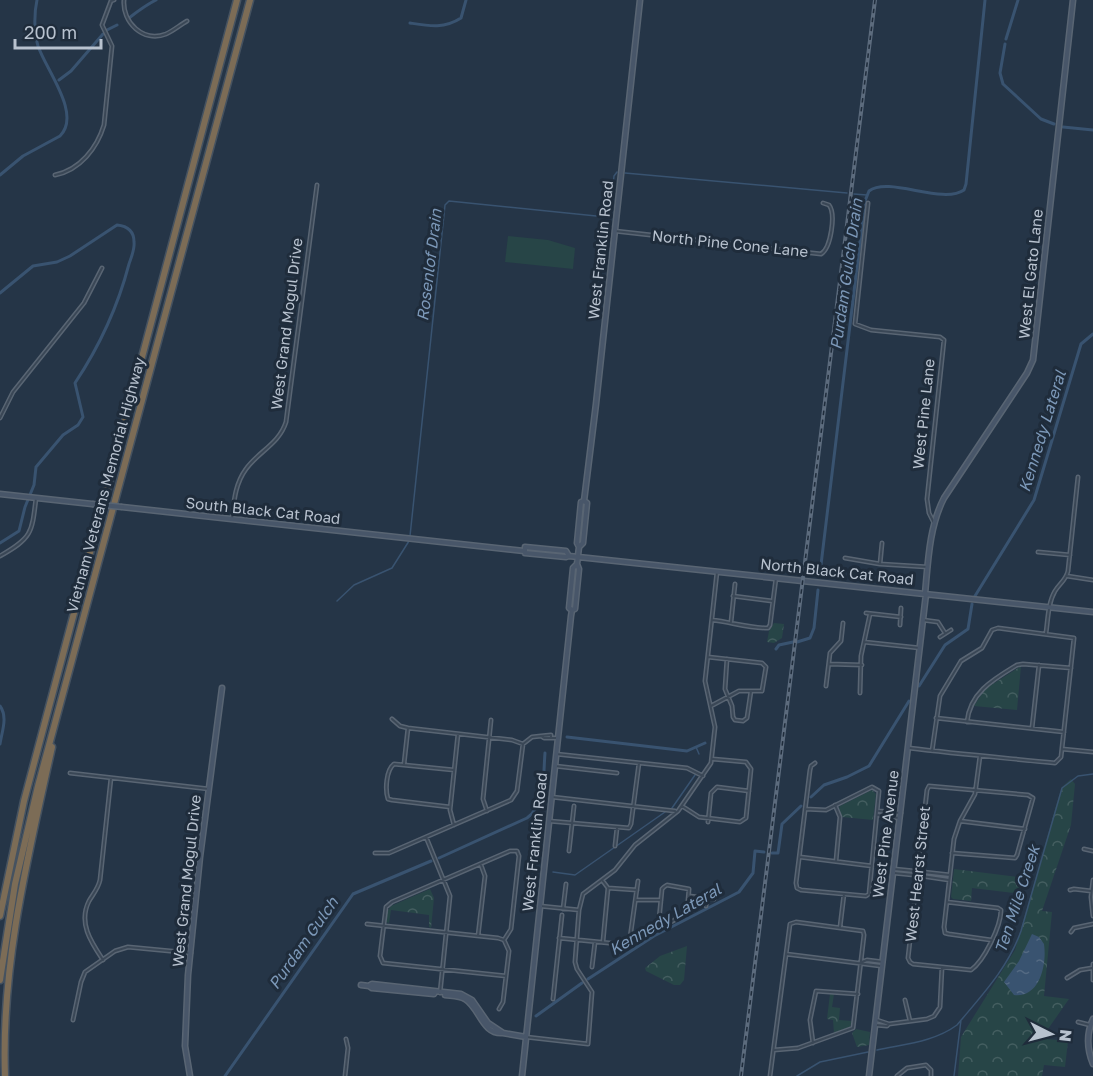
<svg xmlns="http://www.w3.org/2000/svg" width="1093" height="1076" viewBox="0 0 1093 1076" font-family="'Golos Text',sans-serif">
<defs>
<pattern id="park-crowns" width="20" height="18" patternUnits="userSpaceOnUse" patternTransform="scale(1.5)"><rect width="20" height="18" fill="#274547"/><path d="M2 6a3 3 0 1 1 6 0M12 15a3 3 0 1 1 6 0" fill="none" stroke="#445e60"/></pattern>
<pattern id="water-ripples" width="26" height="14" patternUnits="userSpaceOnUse" patternTransform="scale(1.5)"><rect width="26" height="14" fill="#395370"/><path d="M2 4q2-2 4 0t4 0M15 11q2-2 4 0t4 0" fill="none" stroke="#546a83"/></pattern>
</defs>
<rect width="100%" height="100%" fill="#253547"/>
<!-- grass -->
<path fill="#274547" d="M508,236L548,240L575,248L573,269L505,262Z"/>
<!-- park -->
<path fill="url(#park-crowns)" d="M774,623L784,624L782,638L774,643L767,642L769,631Z
M1021,666L1017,710L974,706L985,689Z
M1071,779L1075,784L1071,825L1042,911L1052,912L1044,996L1069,999L1048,1029L1047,1039L1068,1041L1065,1067L1044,1065L1042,1076H958L961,1037L1015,950L1056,806L1062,787Z
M872,790L876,794L873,820L842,817L839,808L840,806Z
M954,869L1027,878L1022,894L972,888L971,901L953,899L951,897Z
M430,889L434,898L431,928L429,927V915L391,910L389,923L386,922L387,912L391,906Z
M687,946L684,980L680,985H674L646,971L645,968L660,956Z
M830,994H834L832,1007L840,1008L839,1020L852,1021L850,1027L834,1033L833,1020L827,1019Z
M856,1029L870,1032L869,1045L857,1047L852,1033Z"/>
<!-- water -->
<path fill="url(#water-ripples)" d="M1032,934L1039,937L1044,944C1047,964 1040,998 1014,995L1004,982L1019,961Z"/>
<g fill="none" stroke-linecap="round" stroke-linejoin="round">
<!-- stream -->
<path stroke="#395370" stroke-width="1.5" d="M625,173L847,193
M854,194L867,195
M410,536L445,205L449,201L606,217H609L610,213L614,176L617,172
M337,601L354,585L392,568L409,541
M696,747L699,754
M672,808L695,775
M553,872L575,875L665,812
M877,1050C904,1044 934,1042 957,1025C982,995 1008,968 1021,931L1062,788L1078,776L1093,774
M797,1076L820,1062L868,1052
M954,1076L961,1020"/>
<!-- canal -->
<path stroke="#395370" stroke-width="3" d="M129,18C138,11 146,5 156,0
M410,23C429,26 444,29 461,18L466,0
M107,30L117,25
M1006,39L1018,0
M1005,44L1000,73L1003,84L1041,119L1054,124
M59,80L71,71L103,34
M1063,127L1093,130
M0,175L23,156L60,136C82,114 46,70 38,46C34,33 34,13 37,0
M0,293L33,266L57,262L70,256L117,225C127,226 134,231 134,242C135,249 131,258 129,264C118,306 99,347 75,383L83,417L78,425L63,435L36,467L34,485L25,507L19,531L0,543
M820,573L865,201L869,191C889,176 942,205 964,190L966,184L985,0
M975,596L1034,500L1081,344L1093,334
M797,642L810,638L814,628L818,590
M776,649L779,645L793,642
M919,686L945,645L968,629L972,604
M0,706C8,717 2,731 0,744
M567,737L687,751L705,743
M811,797L824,785L847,777L869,766L909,701
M772,853H778L782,824L801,806
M439,858L527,818C546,804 543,776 545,753
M588,979L654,936L739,892L753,873L755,851L764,852
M536,1016L582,983
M225,1076L353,894L431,861"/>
<defs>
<path id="street" d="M124,0C122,22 143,43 166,34C173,31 180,25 187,21
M55,175C80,170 97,148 104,125L112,46L102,25L111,1L114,0
M868,203L855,324L871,330L940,337L944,340L927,499L929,513L934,523
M615,231L821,254C831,248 836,214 829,205L823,203
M0,418L13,392L84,303L102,268
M232,519C234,501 235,484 246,469C259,451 279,444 286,422L317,185
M1038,552L1070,555
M0,556C32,538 32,533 36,498
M845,558L880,564L928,567
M880,564L882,543
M1067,576L1093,580
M733,596L772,601
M866,613L901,617
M712,620C731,622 748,628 768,628L770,625L776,578
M923,620L938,622L945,633
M731,622L735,584
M900,625L901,608
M1046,633C1048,619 1048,603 1055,591C1060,583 1066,580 1068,571L1078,477
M940,637L951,630
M864,642L920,648
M708,657L762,663L766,667L762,691H739L711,706
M727,659L725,689L732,706L733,717L735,720L743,721L747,718L751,691
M829,664L862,665
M826,686L830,653L841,641L843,623
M860,693L861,656L870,614
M936,718L1064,732
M392,719L400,726L408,728L512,740L523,744L532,737L541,736
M967,722C970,692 994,679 1017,665L1023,664L1071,668
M1032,728L1039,665
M551,737V735L541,736L544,738H557
M909,748C958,754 1006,758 1055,763L1061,757L1074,638L998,628L992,630L982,648L961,661L940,696L932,751
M1062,749L1093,752
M556,754L687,768L703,776
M980,756L975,794L960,821L954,839L944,927L945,933L949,934L991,940
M404,764L408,728
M555,766L617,773
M70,773L209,789
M552,797L675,811
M835,805L840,817L836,861
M682,806L699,817L740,822L746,818L751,769L746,762L713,759
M450,807L392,800L388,799C385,790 386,770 394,764L454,770
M805,809L826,810L872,787L879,791L869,894L866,896L801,890L797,888L796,883L810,770L811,766L815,763
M487,811L483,799L491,720
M879,811L901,813
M878,815L899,818
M549,821L629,828L631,824L639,763
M960,821L1025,829
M708,822L711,793L717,787L749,791
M454,825L450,810L458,734
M426,837L450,896L440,993
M615,846L617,828
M1084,849L1093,851
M569,851L574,806
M375,853H389L511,800L517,791L523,744
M800,857L872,866
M894,869L914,871L915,874
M894,873L914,875L923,872L950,875
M921,874L922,876L949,880
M602,880L608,888L637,890
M1093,880L1091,897L1093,916
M1070,890L1074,889L1091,891
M689,896L714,899
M636,900H661
M947,902L998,908L1001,910C1001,926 984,961 971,970L913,964L910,962L908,958L927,790L929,786L1028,795L1033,798L1017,855L1015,858L952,853
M540,906L579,910
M706,906L707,898
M563,909L566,884
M367,924L498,938L504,940
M840,927L844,894
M658,930L662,889L664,887L667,885L689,889L687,913L669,923H659
M1071,932L1074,928L1093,924
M478,936L485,876L481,865
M559,938L629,945L638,881
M603,941L608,888
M786,954L881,966
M103,960C91,942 78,923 89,901C93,894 98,889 100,880L111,778
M862,962L867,960L883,962
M1093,964V980
M592,967L595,942
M1067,978L1080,970L1092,968
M553,999L562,915
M905,1000L910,1021
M499,1009L503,1002L509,951L504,940L511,929L519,856L517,851H510L392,902L386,907L380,956L383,963L506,976
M73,1020L81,982L85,972L115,951L128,947L191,953
M1078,1022L1090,1025
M889,1024L927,1019L934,1016L940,1007L942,967
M876,1025L887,1026L889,1024L877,1020
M526,1037L588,1044L592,992L577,969L575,962L579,910L583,894L615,870L635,845L678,811L711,763L715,727L705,681L717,572
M813,1043L810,1020L816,991L858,994
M345,1076L348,1048L346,1039
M770,1076L790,924L796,922L863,931L864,935L853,1028L798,1048L774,1050
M897,1076L907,1068L926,1065L931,1070V1076"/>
<path id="secondary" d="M0,494L92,504
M584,501L596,404L640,0
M122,507L524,551
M569,556L566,551L525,547V553L566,557L569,556L1093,612
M577,564L579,547L577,543L581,502L584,501L587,503L583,543L579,547
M925,594C928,562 929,527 944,498L1027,373L1033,360L1073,0
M361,985L369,986
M435,992L434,994L372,988L369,986L372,984L461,994L472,1000L488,1023L503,1033C482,1035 480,1008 465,999C459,996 452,996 445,995V993
M1093,1019C1086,1034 1087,1049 1093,1064
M503,1033L526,1037
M190,1076L185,1046L188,975L200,857L222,688
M522,1076L571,616L572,610L575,609L579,569L577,564L573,568L569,608L572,610
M869,1076L926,594"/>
<path id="highway" d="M0,916L24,801L237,0
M0,980L15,884L38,786L250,0
M5,1076C1,964 28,856 52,747"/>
</defs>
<!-- street casing -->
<use href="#street" stroke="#596573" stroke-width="5"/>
<!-- secondary casing -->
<use href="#secondary" stroke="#596573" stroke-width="7"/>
<!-- highway casing -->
<use href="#highway" stroke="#455260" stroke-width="9"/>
<!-- street -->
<use href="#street" stroke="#3a4756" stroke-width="2"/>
<!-- secondary -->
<use href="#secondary" stroke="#485669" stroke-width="4"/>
<!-- highway -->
<use href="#highway" stroke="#7c6c56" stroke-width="6"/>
<defs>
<path id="rail" d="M741,1076L875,0"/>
</defs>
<!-- rail casing -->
<use href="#rail" stroke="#5c6b7d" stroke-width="4"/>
<!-- rail -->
<use href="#rail" stroke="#1f2c3b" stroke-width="1.5" stroke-dasharray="4.5" stroke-linecap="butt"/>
<defs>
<path id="secondary-bridge" d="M92,504L122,507"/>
</defs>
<!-- secondary-bridge casing -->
<use href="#secondary-bridge" stroke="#596573" stroke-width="7" stroke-linecap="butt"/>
<!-- secondary-bridge -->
<use href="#secondary-bridge" stroke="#485669" stroke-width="4"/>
</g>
<g text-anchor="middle" stroke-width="6" stroke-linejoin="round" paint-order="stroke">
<!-- street labels -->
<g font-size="15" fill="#b8c2cf" stroke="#1f2c3b">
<text transform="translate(730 244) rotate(6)" y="5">North Pine Cone Lane</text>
<text transform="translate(601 250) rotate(-84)" y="5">West Franklin Road</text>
<text transform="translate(1031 274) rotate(-84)" y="5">West El Gato Lane</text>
<text transform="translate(287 324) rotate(-83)" y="5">West Grand Mogul Drive</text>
<text transform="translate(924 414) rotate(-84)" y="5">West Pine Lane</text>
<text transform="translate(106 485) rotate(-75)" y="5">Vietnam Veterans Memorial Highway</text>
<text transform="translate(263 511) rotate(6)" y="5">South Black Cat Road</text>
<text transform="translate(837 572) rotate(6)" y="5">North Black Cat Road</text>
<text transform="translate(886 834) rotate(-83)" y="5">West Pine Avenue</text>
<text transform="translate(535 842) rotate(-84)" y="5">West Franklin Road</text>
<text transform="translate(918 874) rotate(-84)" y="5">West Hearst Street</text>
<text transform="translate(187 881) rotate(-84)" y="5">West Grand Mogul Drive</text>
</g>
<!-- water labels -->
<g font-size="16" font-style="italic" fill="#7c98b8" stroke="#1f2c3b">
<text transform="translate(429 265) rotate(-83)" y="6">Rosenlof Drain</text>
<text transform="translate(846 274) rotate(-82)" y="6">Purdam Gulch Drain</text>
<text transform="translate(1042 431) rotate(-73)" y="6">Kennedy Lateral</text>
<text transform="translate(1017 899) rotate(-72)" y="6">Ten Mile Creek</text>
<text transform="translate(665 919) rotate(-30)" y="6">Kennedy Lateral</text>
<text transform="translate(303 943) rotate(-55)" y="6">Purdam Gulch</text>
</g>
</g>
<!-- north arrow -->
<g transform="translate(1051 1034) rotate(96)" stroke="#1f2c3b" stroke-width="4.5" paint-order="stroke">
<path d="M0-4.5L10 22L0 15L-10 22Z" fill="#b8c2cf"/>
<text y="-9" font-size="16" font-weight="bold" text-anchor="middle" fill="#b8c2cf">N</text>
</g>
<!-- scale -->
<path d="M15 39v9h86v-9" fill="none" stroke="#b8c2cf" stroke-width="3"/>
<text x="24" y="39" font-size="18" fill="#b8c2cf" stroke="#1f2c3b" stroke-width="4.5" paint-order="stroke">200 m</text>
</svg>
